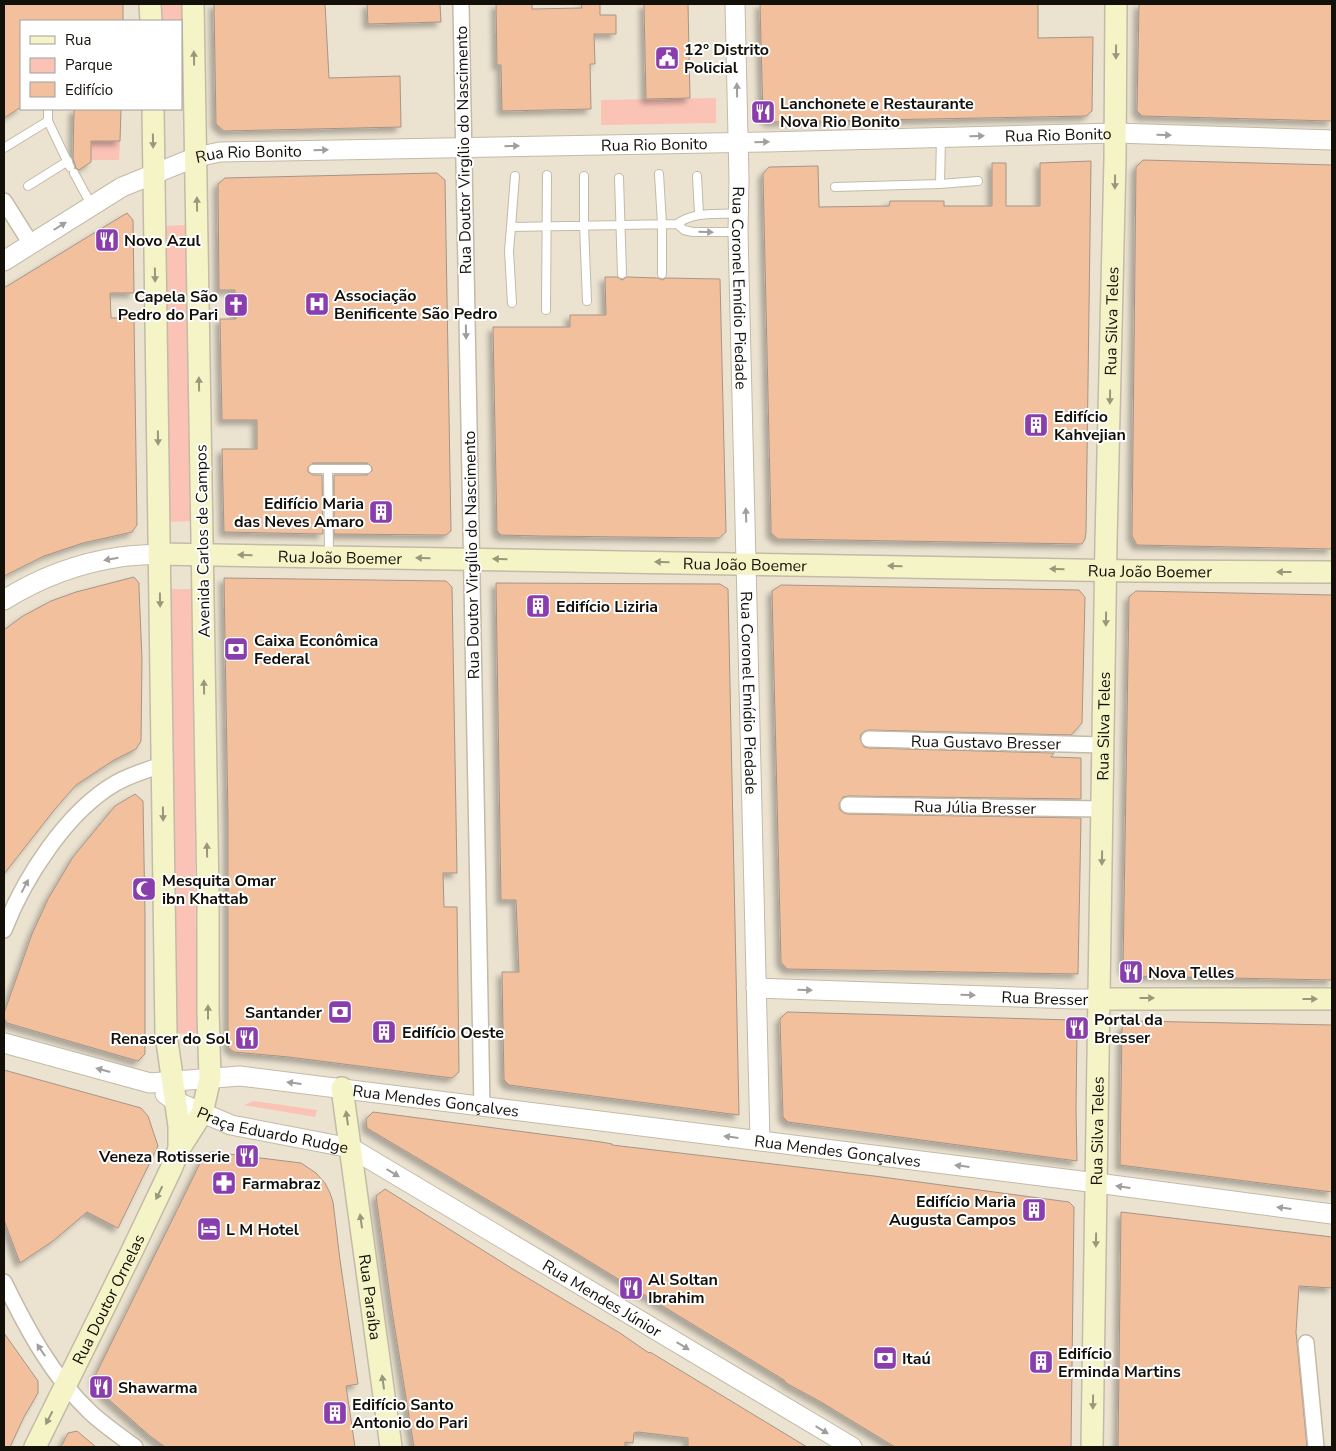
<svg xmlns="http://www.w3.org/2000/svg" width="1336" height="1451" viewBox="0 0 1336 1451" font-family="'Nunito Sans',sans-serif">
<defs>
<filter id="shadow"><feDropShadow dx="-4.5" dy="4.5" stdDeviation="2.5" flood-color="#0004"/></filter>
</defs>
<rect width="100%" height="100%" fill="#ebe2d0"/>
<!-- green -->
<path fill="#fbc2b6" d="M161,4H183L185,92H181V21H162Z
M716,98V123L601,125V100Z
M91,141H120L119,160H91Z
M186,225L190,521L169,522L165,226Z
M170,589H192L197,1033L176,1034Z
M254,1101L317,1110L315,1117L244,1105Z"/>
<!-- building -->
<path fill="#f2c09c" stroke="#a69589" filter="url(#shadow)" d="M4,4H123V21H21V107L4,118Z
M214,4H325L329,78L400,76L401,127L224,131L216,124Z
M367,4H440L441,22L368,24Z
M496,4H532V9L582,8L581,4H600V15H616V34H594L595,64H590L591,109L502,111L501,65H497Z
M644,4H688L690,98L646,99Z
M760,4H1038V38L1093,37L1092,111L1086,116L769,122L763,116Z
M1139,4H1332V121L1142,116L1137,111Z
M74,109H121L120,141H91V162L79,170L76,168L73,158Z
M1143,160L1332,165V549L1137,545L1132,536L1136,167Z
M1091,161L1086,532L1085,539L1082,544L778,539L771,533V525L763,174L769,167L818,166L819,207L889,206L890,201H944V206H992V163H1006V206H1040V163Z
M437,173L445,180L451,531L446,535L334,534V475H367L372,471V467L367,463H313L308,467V472L313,475H322L323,534L224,532L222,449H257V420H222L220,319H236L235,290H219L218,184L225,178Z
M127,213L133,220L134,293H110L111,318H134L137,525L132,532L83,543L44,556L4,576V288Z
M605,277H617L622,280L627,277L658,278L662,280L666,278L720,279L726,532L719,538L540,536L501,535L497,531L493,327H570V315H606Z
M134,577L139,583V588L142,659L141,741L136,749L114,760L76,785L55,809L4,874V630L23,616L51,601L76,592Z
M224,578L446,581L452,587L457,873H443L444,907H457L459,1072L452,1078L289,1057L234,1052L228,1047V820Z
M496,583L720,584L728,589L739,1115L509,1085L504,1080L502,972H519L516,900H501Z
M781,585L1079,590L1085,597L1082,723L1071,735L869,730L865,731L861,734L860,739L864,747L869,748L1054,753L1051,757L1081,758V799L848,796L843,797L839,804L840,810L844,813L848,814L1081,818L1078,974L787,969L781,962L772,591Z
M1136,591L1332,595V980L1130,976L1123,969L1129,597Z
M135,794L143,801L145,916V1054L138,1061L7,1023L4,1018V1013L32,934L48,899L73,857L115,806Z
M787,1012L1071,1020L1077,1026L1076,1109L1077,1161L788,1122L783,1117L780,1019Z
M1133,1021L1332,1025V1192L1120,1165L1122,1027Z
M4,1070L141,1108L148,1116L158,1146L118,1228L87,1212L53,1241L20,1263L4,1220Z
M373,1112L601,1142L612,1144V1145L874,1176L1069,1202L1074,1207L1071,1447H895L821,1402L786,1383L784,1380L533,1227L367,1128L366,1119Z
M212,1152L301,1163L316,1173L325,1183L330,1193L333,1202L340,1260L358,1384L346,1386L355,1447H165L150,1436L107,1398L96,1386L95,1376L182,1200L204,1155Z
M385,1189L516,1271L620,1333L649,1353L650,1352L807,1447H688V1438L638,1432L634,1433L633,1443L625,1442V1447H414L392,1311L376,1196Z
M1121,1212L1332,1237V1288L1299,1286L1296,1332L1307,1447H1118Z
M4,1333L38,1381V1393L24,1417L10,1447H4Z
M77,1431L96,1447H61L68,1433Z"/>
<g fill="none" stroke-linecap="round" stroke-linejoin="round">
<defs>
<path id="service" d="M48,109V121L70,167
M4,148L48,121
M74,173L92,206
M659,174L662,224V274
M584,176V225L587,301
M697,176L699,214
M619,178L622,274
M940,184L978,181
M28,186L68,161
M835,187L940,184L941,137
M677,224L684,230L693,232H738
M511,227L515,176
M512,303L509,251L511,227L677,224C694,211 717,215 738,213
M546,310L547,175
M313,469H367
M328,469L329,555"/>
<path id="minor" d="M461,4L482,1107
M4,201L31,244
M869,739L1104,745
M848,805L1102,809
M4,930C24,878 67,811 116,783C130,775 146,770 162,765
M4,1282C27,1329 52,1376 90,1412C104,1425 120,1436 135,1447
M1306,1343L1316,1447"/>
<g id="tertiary">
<path id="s1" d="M735,4L739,180L738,232L760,1141"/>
<path id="s2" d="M4,261L122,187L196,157L220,152L766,142L1115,133L1332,140"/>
<path d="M4,600C39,578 79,563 120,557C133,555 146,555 159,554"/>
<path id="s3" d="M756,988L1075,999H1099"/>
<path id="s4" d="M4,1043L150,1083L240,1076L1097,1183L1332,1214"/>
<path id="s5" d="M165,1094L175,1101L231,1125L351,1148L852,1447"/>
</g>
<g id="secondary">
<path d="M150,4L151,21"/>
<path d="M153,109L166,1034L179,1126V1149"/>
<path id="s6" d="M159,554L1134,571L1332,572"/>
<path d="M1099,999H1332"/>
<path id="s7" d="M342,1088L391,1447"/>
<path id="s8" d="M35,1447L132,1251L171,1169L179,1149L202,1113L210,1078L208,1011V895L193,4"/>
<path id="s9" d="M1092,1447L1106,541L1115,159L1116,4"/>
</g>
</defs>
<!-- service casing -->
<use href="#service" stroke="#c3baa8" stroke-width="10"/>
<!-- minor casing -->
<use href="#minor" stroke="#c3baa8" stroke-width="18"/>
<!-- tertiary casing -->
<use href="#tertiary" stroke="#c3baa8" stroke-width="21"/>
<!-- secondary casing -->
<use href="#secondary" stroke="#c3baa8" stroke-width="24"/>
<!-- service -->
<use href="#service" stroke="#fff" stroke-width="8"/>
<!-- minor -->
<use href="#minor" stroke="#fff" stroke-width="15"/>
<!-- tertiary -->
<use href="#tertiary" stroke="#fff" stroke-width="19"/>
<!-- secondary -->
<use href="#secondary" stroke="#f4f4c7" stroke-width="21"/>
</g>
<!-- one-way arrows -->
<defs><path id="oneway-solid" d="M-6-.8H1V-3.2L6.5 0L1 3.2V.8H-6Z" transform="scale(1.25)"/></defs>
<g fill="#9a987b">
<use href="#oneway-solid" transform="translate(1116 52) rotate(91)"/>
<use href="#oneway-solid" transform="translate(194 58) rotate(-91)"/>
<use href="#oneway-solid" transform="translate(153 141) rotate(89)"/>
<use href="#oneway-solid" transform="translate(1115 182) rotate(91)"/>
<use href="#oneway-solid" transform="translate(197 204) rotate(-91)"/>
<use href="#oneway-solid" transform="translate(155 275) rotate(89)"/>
<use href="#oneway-solid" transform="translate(199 384) rotate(-91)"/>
<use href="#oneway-solid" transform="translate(1110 397) rotate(91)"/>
<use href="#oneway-solid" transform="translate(158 438) rotate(89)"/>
<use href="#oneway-solid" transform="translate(245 555) rotate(-179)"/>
<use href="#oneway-solid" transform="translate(423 558) rotate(-179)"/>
<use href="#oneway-solid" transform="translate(500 559) rotate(-179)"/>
<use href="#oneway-solid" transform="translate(662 562) rotate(-179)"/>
<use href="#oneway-solid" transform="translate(895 566) rotate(-179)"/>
<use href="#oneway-solid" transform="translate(1057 569) rotate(-179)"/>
<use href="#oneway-solid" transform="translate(1284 572) rotate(-180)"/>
<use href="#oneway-solid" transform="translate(160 600) rotate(89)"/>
<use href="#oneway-solid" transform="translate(1106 619) rotate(91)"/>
<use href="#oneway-solid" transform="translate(204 687) rotate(-91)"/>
<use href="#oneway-solid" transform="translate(163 814) rotate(89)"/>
<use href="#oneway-solid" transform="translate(207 850) rotate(-91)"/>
<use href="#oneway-solid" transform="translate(1102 858) rotate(91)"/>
<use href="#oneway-solid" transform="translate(1147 998)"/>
<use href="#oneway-solid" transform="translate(1310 999)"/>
<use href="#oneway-solid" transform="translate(208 1012) rotate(-90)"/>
<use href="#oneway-solid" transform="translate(347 1118) rotate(-98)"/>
<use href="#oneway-solid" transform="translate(159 1193) rotate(116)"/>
<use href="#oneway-solid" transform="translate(361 1221) rotate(-98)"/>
<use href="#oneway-solid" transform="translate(1096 1240) rotate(91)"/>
<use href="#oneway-solid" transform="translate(383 1382) rotate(-98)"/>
<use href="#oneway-solid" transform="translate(1093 1402) rotate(91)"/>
<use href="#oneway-solid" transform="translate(49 1418) rotate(117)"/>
</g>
<g fill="#a19f9d">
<use href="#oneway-solid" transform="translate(737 90) rotate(-91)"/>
<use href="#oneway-solid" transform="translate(1164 135) rotate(2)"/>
<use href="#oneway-solid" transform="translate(977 136) rotate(-2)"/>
<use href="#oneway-solid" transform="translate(762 142) rotate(-1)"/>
<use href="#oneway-solid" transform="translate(512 146) rotate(-1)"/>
<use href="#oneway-solid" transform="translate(321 150) rotate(-1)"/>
<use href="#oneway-solid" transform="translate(60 226) rotate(-32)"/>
<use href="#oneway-solid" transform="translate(706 232) rotate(1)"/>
<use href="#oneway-solid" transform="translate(466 332) rotate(89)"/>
<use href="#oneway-solid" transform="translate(746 515) rotate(-92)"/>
<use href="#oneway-solid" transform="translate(111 559) rotate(170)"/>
<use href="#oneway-solid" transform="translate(25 886) rotate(-62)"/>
<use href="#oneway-solid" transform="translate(805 990) rotate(2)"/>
<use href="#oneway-solid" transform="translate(968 995) rotate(2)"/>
<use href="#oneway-solid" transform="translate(103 1070) rotate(-165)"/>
<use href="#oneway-solid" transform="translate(294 1083) rotate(-173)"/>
<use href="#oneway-solid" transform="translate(731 1137) rotate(-173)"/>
<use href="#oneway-solid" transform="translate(962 1166) rotate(-173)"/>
<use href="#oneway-solid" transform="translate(393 1173) rotate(31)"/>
<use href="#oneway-solid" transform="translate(1123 1187) rotate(-172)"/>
<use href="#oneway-solid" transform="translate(1284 1208) rotate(-173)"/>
<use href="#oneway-solid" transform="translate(683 1346) rotate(31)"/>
<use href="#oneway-solid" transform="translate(41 1350) rotate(-124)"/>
<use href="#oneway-solid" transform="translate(822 1430) rotate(31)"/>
</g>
<!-- icons -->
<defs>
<symbol id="civic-square" viewBox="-11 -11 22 22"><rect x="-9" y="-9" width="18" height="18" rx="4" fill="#8a3dad" stroke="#fff"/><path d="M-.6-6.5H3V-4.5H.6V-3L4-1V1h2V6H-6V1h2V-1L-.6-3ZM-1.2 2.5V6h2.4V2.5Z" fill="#fff"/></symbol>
<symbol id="restaurant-square" viewBox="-11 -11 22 22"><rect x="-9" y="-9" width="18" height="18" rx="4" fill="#8a3dad" stroke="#fff"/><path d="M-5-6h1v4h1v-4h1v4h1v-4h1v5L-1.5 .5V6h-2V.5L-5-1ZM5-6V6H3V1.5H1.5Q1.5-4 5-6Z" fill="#fff"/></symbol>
<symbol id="hospital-square" viewBox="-11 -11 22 22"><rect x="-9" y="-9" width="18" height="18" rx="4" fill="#8a3dad" stroke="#fff"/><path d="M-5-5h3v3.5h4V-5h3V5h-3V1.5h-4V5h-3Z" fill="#fff"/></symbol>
<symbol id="church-square" viewBox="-11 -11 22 22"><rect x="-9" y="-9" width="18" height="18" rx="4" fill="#8a3dad" stroke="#fff"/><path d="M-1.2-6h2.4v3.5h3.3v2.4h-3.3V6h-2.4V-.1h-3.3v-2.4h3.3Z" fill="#fff"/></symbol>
<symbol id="building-square" viewBox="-11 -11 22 22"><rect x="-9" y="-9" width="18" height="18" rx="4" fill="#8a3dad" stroke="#fff"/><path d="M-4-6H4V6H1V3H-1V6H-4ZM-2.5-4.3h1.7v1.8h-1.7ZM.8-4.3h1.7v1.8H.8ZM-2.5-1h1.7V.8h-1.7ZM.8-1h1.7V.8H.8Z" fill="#fff"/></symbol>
<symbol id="bank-square" viewBox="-11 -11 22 22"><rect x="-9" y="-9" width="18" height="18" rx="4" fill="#8a3dad" stroke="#fff"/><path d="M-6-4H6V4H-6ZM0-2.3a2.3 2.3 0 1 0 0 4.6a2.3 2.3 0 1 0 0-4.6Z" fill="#fff"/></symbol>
<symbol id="mosque-square" viewBox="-11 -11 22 22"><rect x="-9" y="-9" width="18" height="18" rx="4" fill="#8a3dad" stroke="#fff"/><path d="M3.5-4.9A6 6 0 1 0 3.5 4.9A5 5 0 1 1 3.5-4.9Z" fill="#fff"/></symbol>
<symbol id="pharmacy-square" viewBox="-11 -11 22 22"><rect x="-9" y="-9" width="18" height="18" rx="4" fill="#8a3dad" stroke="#fff"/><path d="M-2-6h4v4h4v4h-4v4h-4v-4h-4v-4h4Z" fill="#fff"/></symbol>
<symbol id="hotel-square" viewBox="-11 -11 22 22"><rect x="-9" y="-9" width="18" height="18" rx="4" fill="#8a3dad" stroke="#fff"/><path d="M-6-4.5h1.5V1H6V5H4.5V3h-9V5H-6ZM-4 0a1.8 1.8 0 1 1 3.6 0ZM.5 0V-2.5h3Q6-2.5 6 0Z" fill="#fff"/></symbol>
</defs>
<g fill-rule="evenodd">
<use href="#civic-square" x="653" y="44" width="28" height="28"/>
<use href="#restaurant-square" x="749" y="98" width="28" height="28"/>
<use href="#restaurant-square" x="93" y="226" width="28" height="28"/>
<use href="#hospital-square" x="303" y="290" width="28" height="28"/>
<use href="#church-square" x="222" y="291" width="28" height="28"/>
<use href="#building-square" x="1022" y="411" width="28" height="28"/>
<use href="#building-square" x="367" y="498" width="28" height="28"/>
<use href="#building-square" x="524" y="592" width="28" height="28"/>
<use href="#bank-square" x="222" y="635" width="28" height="28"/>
<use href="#mosque-square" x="130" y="875" width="28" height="28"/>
<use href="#restaurant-square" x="1117" y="958" width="28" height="28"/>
<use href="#bank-square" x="326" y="998" width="28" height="28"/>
<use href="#restaurant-square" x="1063" y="1014" width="28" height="28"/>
<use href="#building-square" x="370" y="1018" width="28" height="28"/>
<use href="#restaurant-square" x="233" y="1024" width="28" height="28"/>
<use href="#restaurant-square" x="233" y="1142" width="28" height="28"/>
<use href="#pharmacy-square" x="210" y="1169" width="28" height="28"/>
<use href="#building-square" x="1020" y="1196" width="28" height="28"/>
<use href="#hotel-square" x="195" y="1215" width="28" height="28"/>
<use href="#restaurant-square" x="617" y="1274" width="28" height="28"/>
<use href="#bank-square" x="871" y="1344" width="28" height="28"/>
<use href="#building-square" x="1027" y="1348" width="28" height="28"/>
<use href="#restaurant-square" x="87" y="1373" width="28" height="28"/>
<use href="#building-square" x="321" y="1399" width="28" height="28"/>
</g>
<g text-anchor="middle" stroke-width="4" stroke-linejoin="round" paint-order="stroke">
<!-- poi labels -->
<g font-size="16" font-weight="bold" fill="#130f09" stroke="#fff" text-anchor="start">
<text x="684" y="55">12º Distrito<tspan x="684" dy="18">Policial</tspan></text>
<text x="780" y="109">Lanchonete e Restaurante<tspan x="780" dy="18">Nova Rio Bonito</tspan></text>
<text x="124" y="246">Novo Azul</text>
<text x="334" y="301">Associação<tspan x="334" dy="18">Benificente São Pedro</tspan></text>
<text x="218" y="302" text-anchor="end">Capela São<tspan x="218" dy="18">Pedro do Pari</tspan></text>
<text x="1054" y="422">Edifício<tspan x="1054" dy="18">Kahvejian</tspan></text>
<text x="364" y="509" text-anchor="end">Edifício Maria<tspan x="364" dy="18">das Neves Amaro</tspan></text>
<text x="556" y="612">Edifício Liziria</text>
<text x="254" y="646">Caixa Econômica<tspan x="254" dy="18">Federal</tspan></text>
<text x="162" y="886">Mesquita Omar<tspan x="162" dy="18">ibn Khattab</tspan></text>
<text x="1148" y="978">Nova Telles</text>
<text x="322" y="1018" text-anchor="end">Santander</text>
<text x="1094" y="1025">Portal da<tspan x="1094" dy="18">Bresser</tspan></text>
<text x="402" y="1038">Edifício Oeste</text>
<text x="230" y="1044" text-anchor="end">Renascer do Sol</text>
<text x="230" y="1162" text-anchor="end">Veneza Rotisserie</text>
<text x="242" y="1189">Farmabraz</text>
<text x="1016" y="1207" text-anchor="end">Edifício Maria<tspan x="1016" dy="18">Augusta Campos</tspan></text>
<text x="226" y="1235">L M Hotel</text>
<text x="648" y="1285">Al Soltan<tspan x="648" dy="18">Ibrahim</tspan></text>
<text x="1058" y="1359">Edifício<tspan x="1058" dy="18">Erminda Martins</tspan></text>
<text x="902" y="1364">Itaú</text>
<text x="118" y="1393">Shawarma</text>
<text x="352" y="1410">Edifício Santo<tspan x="352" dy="18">Antonio do Pari</tspan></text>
</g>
<!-- street labels -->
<g font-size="16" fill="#130f09" stroke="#fff">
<text dy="6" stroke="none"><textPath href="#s2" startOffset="1082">Rua Rio Bonito</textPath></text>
<text dy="6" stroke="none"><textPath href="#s2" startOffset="678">Rua Rio Bonito</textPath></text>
<text transform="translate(463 150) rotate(-91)" y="6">Rua Doutor Virgílio do Nascimento</text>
<text dy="6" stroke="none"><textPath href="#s2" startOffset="272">Rua Rio Bonito</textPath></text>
<text dy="6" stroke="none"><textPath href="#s1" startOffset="284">Rua Coronel Emídio Piedade</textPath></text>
<text dy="6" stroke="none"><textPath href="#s9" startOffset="1126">Rua Silva Teles</textPath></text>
<text transform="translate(202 541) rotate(-91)" y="6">Avenida Carlos de Campos</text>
<text transform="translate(471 555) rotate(-91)" y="6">Rua Doutor Virgílio do Nascimento</text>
<text dy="6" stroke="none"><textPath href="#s6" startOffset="181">Rua João Boemer</textPath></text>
<text dy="6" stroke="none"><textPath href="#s6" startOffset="586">Rua João Boemer</textPath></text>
<text dy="6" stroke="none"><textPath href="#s6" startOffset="991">Rua João Boemer</textPath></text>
<text dy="6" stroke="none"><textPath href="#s1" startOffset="689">Rua Coronel Emídio Piedade</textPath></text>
<text dy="6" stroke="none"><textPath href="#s9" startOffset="721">Rua Silva Teles</textPath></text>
<text transform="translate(986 742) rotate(1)" y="6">Rua Gustavo Bresser</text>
<text transform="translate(975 807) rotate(1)" y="6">Rua Júlia Bresser</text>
<text dy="6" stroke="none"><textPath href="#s3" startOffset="289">Rua Bresser</textPath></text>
<text dy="6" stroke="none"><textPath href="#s4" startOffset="439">Rua Mendes Gonçalves</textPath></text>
<text dy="6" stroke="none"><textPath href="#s5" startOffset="115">Praça Eduardo Rudge</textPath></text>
<text dy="6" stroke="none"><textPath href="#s9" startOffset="316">Rua Silva Teles</textPath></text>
<text dy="6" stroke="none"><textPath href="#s4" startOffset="844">Rua Mendes Gonçalves</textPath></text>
<text dy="6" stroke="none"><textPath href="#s7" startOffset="211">Rua Paraíba</textPath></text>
<text dy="6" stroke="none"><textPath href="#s5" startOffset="488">Rua Mendes Júnior</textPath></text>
<text dy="6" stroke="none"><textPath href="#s8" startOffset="165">Rua Doutor Ornelas</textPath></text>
</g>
</g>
<!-- border -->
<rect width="1336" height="1451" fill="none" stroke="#130f09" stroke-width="10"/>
<!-- legend -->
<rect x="20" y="20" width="162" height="90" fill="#ffffff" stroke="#a19f9d"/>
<rect x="30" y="36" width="25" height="8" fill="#f4f4c7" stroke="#a19f9d"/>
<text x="65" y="45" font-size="15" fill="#130f09">Rua</text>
<rect x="30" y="58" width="25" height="15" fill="#fbc2b6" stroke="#a19f9d"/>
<text x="65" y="70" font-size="15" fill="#130f09">Parque</text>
<rect x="30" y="82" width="25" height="15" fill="#f2c09c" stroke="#a19f9d"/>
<text x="65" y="95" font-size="15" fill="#130f09">Edifício</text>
</svg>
